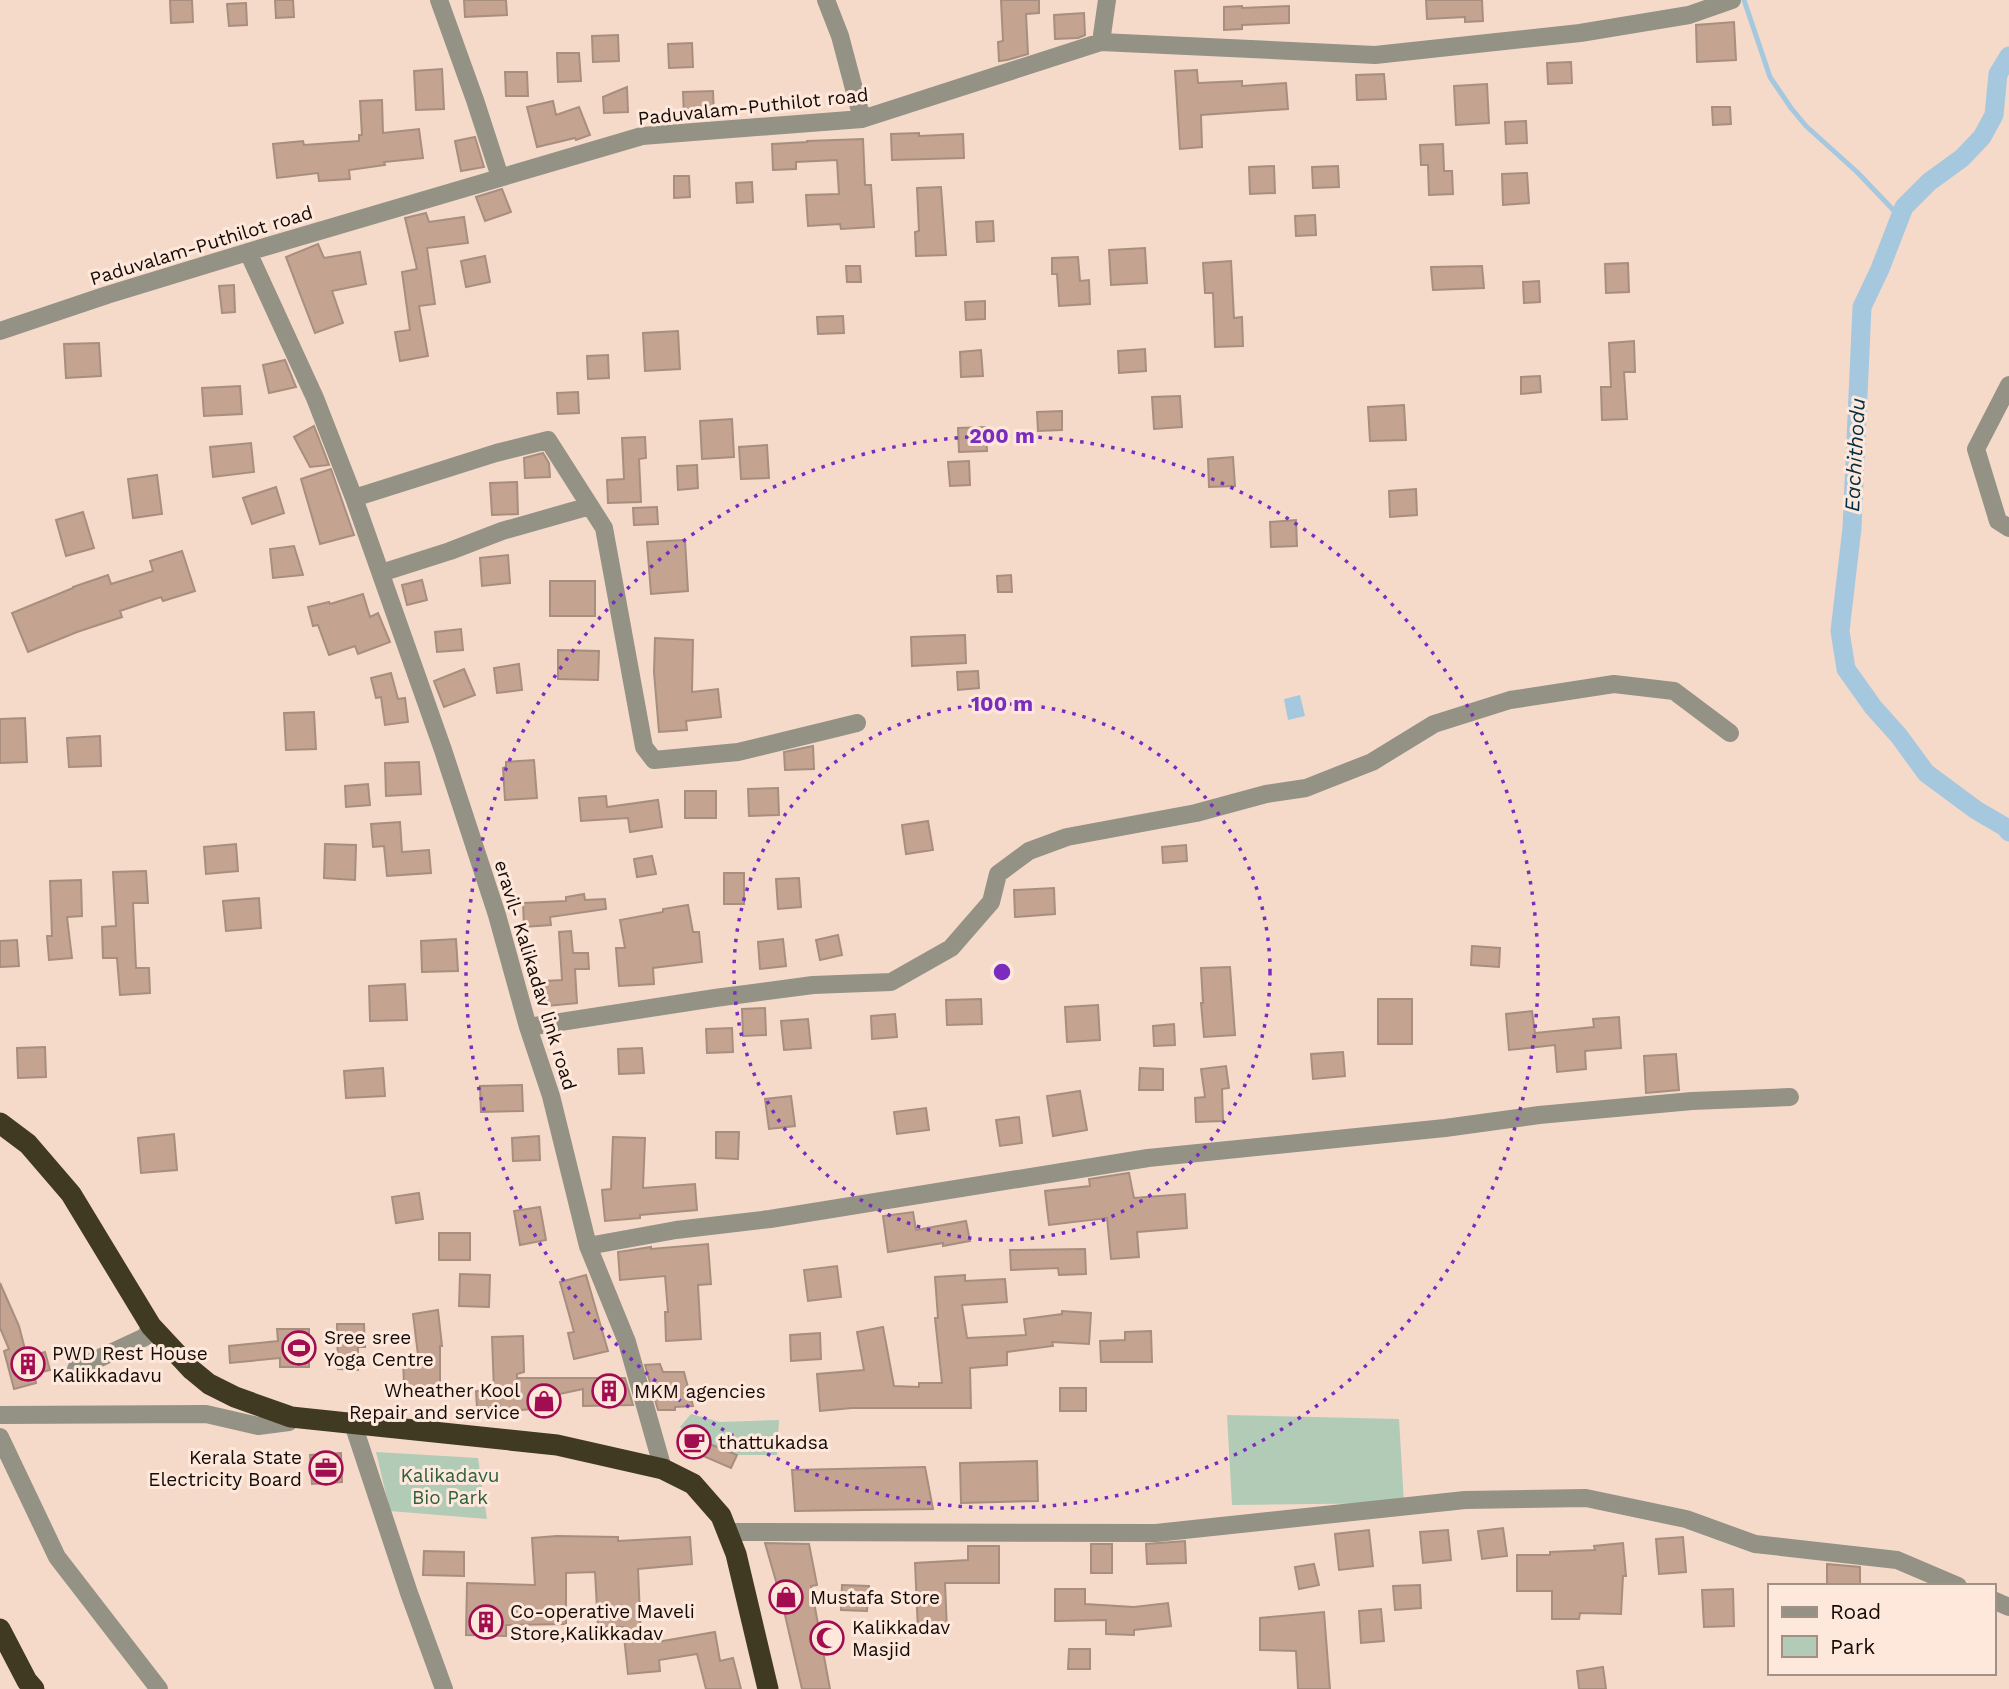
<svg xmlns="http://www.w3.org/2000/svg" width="2009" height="1689" viewBox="0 0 2009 1689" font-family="'Work Sans',sans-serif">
<rect width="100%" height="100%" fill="#f5daca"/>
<!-- green -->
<path fill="#b1cbb7" d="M691,1414L720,1422L779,1420L777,1455H737L707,1443L680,1427Z
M1227,1415L1399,1419L1404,1503L1232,1505Z
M376,1452L478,1458L487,1519L390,1511Z"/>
<!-- water -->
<path fill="#a6c8de" d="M1300,695L1305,716L1288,720L1284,699Z"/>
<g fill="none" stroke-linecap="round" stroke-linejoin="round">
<!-- stream -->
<path stroke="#a6c8de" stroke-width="5" d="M1744,0L1770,77L1791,108L1806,126L1857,172L1901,218"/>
<!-- canal -->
<path stroke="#a6c8de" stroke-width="19" d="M2009,56L1998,74L1994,115L1982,137L1962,158L1929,182L1904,207L1880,269L1862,307L1852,528L1840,631L1846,669L1873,707L1899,736L1926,773L1976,810L2005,827L2009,832"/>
</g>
<!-- building -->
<path fill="#c4a390" stroke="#a78e7f" stroke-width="2" d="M170,0H192L193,22L171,23Z
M275,0H293L294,17L276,18Z
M464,0H506L507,15L465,17Z
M1001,0H1039V13L1026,14L1028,54L1007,60L999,61L998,42L1003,41Z
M1426,0H1482L1483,21L1465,22V17L1427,19Z
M246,3L247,25L229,26L227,4Z
M1242,6V8L1289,6V23L1242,25V29L1224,30V7Z
M1084,13L1085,35L1078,38L1055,39L1054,15Z
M1734,22L1736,60L1697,62L1696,25Z
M618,35L619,61L593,62L592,36Z
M692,43L693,67L669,68L668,44Z
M557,53H579L581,81L558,82Z
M1571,62L1572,83L1548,84L1547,63Z
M442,69L444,109L416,110L414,71Z
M1197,70L1198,83L1242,81V86L1286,83L1288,109L1201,115L1202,147L1180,149L1175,71Z
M505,72H527L528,96H506Z
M1384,74L1386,99L1357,100L1356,75Z
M1487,84L1489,123L1456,125L1454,86Z
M627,87L628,112L604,113L603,97Z
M713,91L714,116L684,117L683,92Z
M382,100L383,133L419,129L423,158L384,162L385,165L349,170L350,179L319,181L318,173L277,178L273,144L303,141L304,145L359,141V135H362L360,101Z
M553,101L556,115L579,107L590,135L576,140L575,138L537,147L527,107Z
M1712,107H1730L1731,124L1713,125Z
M1526,121L1527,143L1506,144L1505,122Z
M919,133V136L963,134L964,158L892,160L891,134Z
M475,137L484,167L461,171L455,141Z
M863,139L865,185H871L874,227L841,229L840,224L808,226L806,195L839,194L837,160L796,162V169L773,170L772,144L807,142V141Z
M1443,144L1444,171H1452L1453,194L1429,195L1428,165H1421L1420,145Z
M1274,166L1275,193L1250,194L1249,167Z
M1338,166L1339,187L1313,188L1312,167Z
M1527,173L1529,203L1503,205L1502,174Z
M674,176H689L690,197L674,198Z
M752,182L753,202L737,203L736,183Z
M941,187L946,255L916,256L915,232L919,231L917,188Z
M502,189L511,212L485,221L476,197Z
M426,213L429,222L464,217L468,243L427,248L435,304L419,306L428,356L400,361L395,332L410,330L402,272L417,269L405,218Z
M1315,215L1316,235L1296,236L1295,216Z
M993,221L994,241L977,242L976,222Z
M318,244L324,258L360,252L366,284L332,291L343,323L315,333L286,257Z
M1145,248L1147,283L1111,285L1109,250Z
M485,256L490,282L466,287L461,261Z
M1078,257L1080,281L1089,280L1090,304L1059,306L1057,274H1052V258Z
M1231,261L1234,318L1242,317L1243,346L1215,347L1213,293H1205L1203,263Z
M1628,263L1629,292L1606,293L1605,264Z
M846,266H860L861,282H847Z
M1482,266L1484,288L1433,290L1431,267Z
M1539,281L1540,302L1524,303L1523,282Z
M234,285L235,312L222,313L219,286Z
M985,301V319L966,320L965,302Z
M843,316L844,333L818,334L817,317Z
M678,331L680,369L645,371L643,333Z
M1634,341L1635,372H1624L1627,419L1602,420L1601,387H1611L1609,343Z
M99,343L101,376L66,378L64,344Z
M1145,349L1146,371L1119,373L1118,351Z
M981,350L983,376L961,377L960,352Z
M608,355L609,378L588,379L587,356Z
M285,360L296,387L269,393L263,365Z
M1540,376L1541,392L1521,394V377Z
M240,386L242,414L204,416L202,388Z
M578,392L579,413L558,414L557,393Z
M1180,396L1182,427L1154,429L1152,397Z
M1404,405L1406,440L1370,441L1368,407Z
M1062,411V430L1038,431L1037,412Z
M732,419L734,457L702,459L700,421Z
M314,426L329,465L310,467L294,437Z
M986,427L987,451L959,452L958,428Z
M645,437L646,458L639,459L641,502L608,503L607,480L624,479L622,438Z
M251,443L254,472L213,477L210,447Z
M767,445L769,478L741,479L739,447Z
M543,453L549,463L550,477L525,478L524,458Z
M1233,457L1235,486L1209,487L1208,459Z
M969,461L970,485L950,486L948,462Z
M697,465L698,488L678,490L677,466Z
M331,469L354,535L320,544L301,479Z
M157,475L162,514L133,518L128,479Z
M517,482L518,514L492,515L490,483Z
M276,487L284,513L252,524L243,498Z
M1416,489L1417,515L1390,517L1389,491Z
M657,507L658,524L634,525L633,508Z
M83,512L94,548L66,556L56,520Z
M1296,520L1297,546L1271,547L1270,522Z
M685,540L688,591L651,594L647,542Z
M294,546L303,575L273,578L270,549Z
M182,551L195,591L163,601L161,597L120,611L122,617L77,632L28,652L12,613L73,588V587L108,575L111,584L153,571L150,561Z
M508,555L510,583L482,586L480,558Z
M1011,575L1012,592H998L997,576Z
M422,580L427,600L407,605L402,585Z
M550,581H595V616H550Z
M363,594L370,617L378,613L390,642L358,654L355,646L329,655L318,625L313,626L308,607L329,602L330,604Z
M461,629L463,650L437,652L435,632Z
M965,635L966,663L912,666L911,637Z
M655,638L693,640L692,692L718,689L721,717L686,721L687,730L659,732L654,672Z
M558,650L599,651L598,680L558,679Z
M519,664L522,690L497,693L494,668Z
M464,669L475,695L444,707L434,681Z
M978,671L979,688L958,690L957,672Z
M391,673L398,699L405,698L408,722L385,725L381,697L376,698L371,678Z
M314,712L316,749L286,750L284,713Z
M25,718L27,762L0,763V719Z
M100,736L101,766L69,767L67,738Z
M813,746L814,769L785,770L784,752Z
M534,760L537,798L505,800L503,768L506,767V762Z
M419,762L421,794L386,796L385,763Z
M368,784L370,805L346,807L345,786Z
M778,788L779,815L749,816L748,789Z
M685,791H716V818H685Z
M606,796L607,807L658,800L662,827L630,832L628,818L581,821L579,798Z
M928,821L933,850L906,854L902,825Z
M400,822L402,852L429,850L431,873L387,876L384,846L373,847L371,824Z
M236,844L238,871L206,874L204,847Z
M325,844L356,845L355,880L324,878Z
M1186,845L1187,861L1163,863L1162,847Z
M652,856L656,874L637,877L634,859Z
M146,871L148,903H133L136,968H149L150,993L120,995L117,958H103L102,927L116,926L113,872Z
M724,873H744V904H724Z
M799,878L801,907L778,909L776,879Z
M81,880L82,916L67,917L72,958L49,960L47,936H52L50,881Z
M1054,888L1055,914L1015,917L1014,890Z
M584,894L585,900L605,899L606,909L550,917L551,925L524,927L523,903L566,901V897Z
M259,898L261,928L226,931L223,901Z
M688,905L693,932H699L702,962L653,968L654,984L619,986L616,948H625L620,920L663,912V909Z
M571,931L573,953H588L589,969H575L577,1003L547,1006L545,981L562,980L559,932Z
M838,935L842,955L820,960L816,940Z
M456,939L458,971L422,972L421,941Z
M783,939L786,966L760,969L758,942Z
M17,940L19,966L0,967V941Z
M1472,946L1500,948L1499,967L1471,965Z
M1230,967L1235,1035L1204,1037L1201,1003H1203L1201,968Z
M405,984L407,1020L370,1021L369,986Z
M981,999L982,1024L947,1025L946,1000Z
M1378,999H1412V1044H1378Z
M1098,1005L1100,1040L1067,1042L1065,1007Z
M765,1008L766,1035L743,1036L742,1009Z
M1532,1011L1535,1033L1594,1027L1593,1019L1619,1017L1621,1048L1585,1051L1586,1069L1557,1072L1555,1045L1509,1050L1506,1014Z
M895,1014L897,1037L872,1039L871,1016Z
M808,1019L811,1048L784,1050L781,1021Z
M1174,1024L1175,1045L1154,1046L1153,1026Z
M732,1028L733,1052L707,1053L706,1029Z
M45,1047L46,1077L18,1078L17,1048Z
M642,1048L644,1073L619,1074L618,1049Z
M1343,1052L1345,1076L1313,1079L1311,1054Z
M1676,1054L1679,1090L1646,1093L1644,1056Z
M1226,1066L1229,1088L1222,1089L1223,1121L1196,1122L1195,1098L1205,1097L1201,1069Z
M383,1068L385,1096L346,1098L344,1071Z
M1140,1068L1163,1069V1090H1139Z
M522,1085L523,1111L481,1112L480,1086Z
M1080,1091L1087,1130L1053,1136L1047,1096Z
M791,1096L795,1126L769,1129L765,1099Z
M926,1108L929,1130L897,1134L894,1112Z
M1019,1117L1022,1143L1000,1146L996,1120Z
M716,1132H739L738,1159L716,1158Z
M174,1134L177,1170L141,1173L138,1138Z
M539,1136L540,1160L513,1161L512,1138Z
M613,1137L645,1138L643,1188L695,1184L697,1210L640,1215V1218L605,1221L602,1190L611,1189Z
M1129,1173L1134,1198L1185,1194L1187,1228L1137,1232L1139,1257L1111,1259L1107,1218L1049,1225L1045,1191L1090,1186L1089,1179Z
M419,1193L423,1219L396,1223L392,1197Z
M540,1207L546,1240L520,1245L514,1211Z
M913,1212L916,1230L966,1221L970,1241L943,1246V1243L888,1252L883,1216Z
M439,1233H470V1260H439Z
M708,1244L711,1284L698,1285L701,1339L666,1341L665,1312H668L665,1276L620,1280L618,1252L651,1247V1249Z
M1085,1249L1086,1274L1059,1275L1058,1268L1011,1270L1010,1250Z
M837,1266L841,1297L808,1301L804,1270Z
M460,1274L490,1275L489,1307L459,1306Z
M586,1275L608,1351L574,1359L568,1333L574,1332L560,1282Z
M965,1275V1281L1005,1279L1007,1302L962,1305L967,1338L1026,1335L1024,1319L1062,1314V1311L1091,1313L1089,1344L1052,1342L1053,1346L1007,1352V1365L970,1368L971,1408H852L820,1411L817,1374L864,1370L857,1332L883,1327L894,1386L919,1387V1383H942L935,1318H938L935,1277Z
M0,1283L19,1326L27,1357L45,1352L50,1370L34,1374L36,1383L14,1389L4,1351L9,1349L0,1328Z
M438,1310L442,1346H440V1388H404L403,1355H418L413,1314Z
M337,1324H364L365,1347H358V1370L338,1369Z
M277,1329H309V1367H280V1358L230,1363L229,1346L278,1341Z
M1151,1331L1152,1362H1101L1100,1341L1125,1340V1332Z
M820,1333L821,1359L791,1361L790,1335Z
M523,1336L524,1372L517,1374V1378H625L633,1405L583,1406V1389L550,1396L552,1407L501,1412V1409L477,1408L476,1391H494L492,1337Z
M660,1364L663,1372H684L693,1406L675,1407V1410H658L645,1365Z
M1060,1388H1086V1411H1060Z
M707,1443L737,1455L731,1468L701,1455Z
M341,1453L342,1482L312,1484L310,1455Z
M1037,1461L1038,1501L961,1503L960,1463Z
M925,1467L933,1509L795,1511L792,1470Z
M1503,1528L1507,1556L1482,1559L1478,1531Z
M1369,1530L1373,1566L1339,1570L1335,1534Z
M1448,1530L1451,1560L1423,1563L1420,1532Z
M557,1536L618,1537V1541L690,1537L692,1564L638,1569L641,1639L657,1637V1642L715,1632L720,1661L733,1658L741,1689H706L697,1654L659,1660L660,1671L628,1674L623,1627L598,1628L595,1572L566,1573V1624L506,1625V1636L466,1635L467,1583L535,1585L532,1538Z
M1683,1537L1686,1572L1659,1574L1656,1539Z
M1185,1541L1186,1563L1147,1564L1146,1544Z
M765,1543L809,1544L817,1585L811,1586L830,1689H802L782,1602Z
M1623,1543L1626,1576H1623L1621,1614L1580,1613L1579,1619H1552V1591H1517V1555H1550V1552L1595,1550L1594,1546Z
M1091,1544H1112V1573H1091Z
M968,1546H999V1583H945L947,1630L918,1631L915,1563L968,1560Z
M424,1551L464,1552V1576L423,1575Z
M1314,1564L1319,1585L1299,1589L1295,1567Z
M1827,1564L1860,1567V1586H1827Z
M842,1585L869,1586L867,1611L841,1610Z
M1420,1585L1421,1608L1395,1610L1393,1586Z
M1055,1589H1085V1604L1134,1607L1168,1603L1171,1626L1134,1630V1635L1106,1634V1620L1055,1621Z
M1733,1589L1734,1626L1704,1627L1702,1590Z
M1381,1609L1384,1641L1361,1643L1359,1611Z
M1324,1612L1330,1689H1298L1296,1651L1260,1650V1618Z
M1069,1649H1090V1669H1068Z
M1603,1667L1606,1689H1579L1577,1671Z"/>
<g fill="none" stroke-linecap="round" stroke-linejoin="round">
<!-- minor -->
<path stroke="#949185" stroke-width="18" d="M439,0L475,100L500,177
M826,0L840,36L862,119
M1101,42L1107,0
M248,252L315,398L354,498L496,453L548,440L604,528L644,747L654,760L738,752L857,723
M0,331L107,295L248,252L642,136L862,119L1101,42L1375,55L1580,33L1689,15L1732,0
M2009,385L1976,449L1998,521L2009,528
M354,498L443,750L497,915L528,1027L551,1096L588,1246L627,1342L663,1469
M381,573L450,551L502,531L590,506
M528,1027L715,998L813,985L891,982L951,948L991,902L998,874L1029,851L1067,837L1196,813L1266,794L1306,788L1372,762L1434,724L1510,700L1614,684L1674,691L1730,733
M588,1246L676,1230L770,1219L1148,1158L1445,1128L1539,1115L1692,1101L1790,1097
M76,1369L145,1337L151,1326
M0,1415L206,1414L258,1426L289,1422L291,1417
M353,1424L409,1593L444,1689
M0,1437L57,1557L159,1689
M728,1532L1156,1533L1465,1500L1586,1498L1686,1519L1755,1544L1897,1560L1958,1586
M1993,1600L2009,1607"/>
<!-- highway -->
<path stroke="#413a23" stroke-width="21" d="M0,1123L28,1144L71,1194L151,1326L192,1370L209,1384L235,1397L291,1417L557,1445L663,1469L693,1484L721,1516L736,1554L768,1689
M0,1629L27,1681L34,1689"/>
</g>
<!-- distance rings -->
<g fill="none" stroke="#7b2cbf" stroke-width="3.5" stroke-dasharray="3.5 7">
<circle cx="1002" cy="972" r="268"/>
<circle cx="1002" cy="972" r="536"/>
</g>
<!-- icons -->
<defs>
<symbol id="stadium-ring" viewBox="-11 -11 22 22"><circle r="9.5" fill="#fee8dc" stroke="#a10d50" stroke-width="1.5"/><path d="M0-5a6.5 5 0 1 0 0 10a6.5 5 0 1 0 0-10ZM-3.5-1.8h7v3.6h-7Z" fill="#a10d50"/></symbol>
<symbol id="building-ring" viewBox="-11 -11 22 22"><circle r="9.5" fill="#fee8dc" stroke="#a10d50" stroke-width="1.5"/><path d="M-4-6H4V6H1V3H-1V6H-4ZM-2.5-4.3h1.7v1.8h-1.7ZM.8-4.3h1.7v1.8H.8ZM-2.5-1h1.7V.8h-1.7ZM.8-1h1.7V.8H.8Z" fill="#a10d50"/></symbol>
<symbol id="shop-ring" viewBox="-11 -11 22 22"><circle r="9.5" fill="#fee8dc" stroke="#a10d50" stroke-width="1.5"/><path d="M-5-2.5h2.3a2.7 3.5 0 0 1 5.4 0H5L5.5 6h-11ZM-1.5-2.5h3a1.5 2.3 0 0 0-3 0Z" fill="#a10d50"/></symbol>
<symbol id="cafe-ring" viewBox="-11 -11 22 22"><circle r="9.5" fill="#fee8dc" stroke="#a10d50" stroke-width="1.5"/><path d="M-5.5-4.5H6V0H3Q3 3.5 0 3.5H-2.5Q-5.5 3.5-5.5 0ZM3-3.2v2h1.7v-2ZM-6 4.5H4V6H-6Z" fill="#a10d50"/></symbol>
<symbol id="office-ring" viewBox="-11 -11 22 22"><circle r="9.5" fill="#fee8dc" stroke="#a10d50" stroke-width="1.5"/><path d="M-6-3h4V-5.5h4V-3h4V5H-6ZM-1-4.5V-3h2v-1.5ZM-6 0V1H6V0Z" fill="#a10d50"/></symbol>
<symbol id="mosque-ring" viewBox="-11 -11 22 22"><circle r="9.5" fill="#fee8dc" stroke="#a10d50" stroke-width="1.5"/><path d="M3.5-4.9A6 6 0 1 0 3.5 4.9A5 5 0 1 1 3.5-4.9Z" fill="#a10d50"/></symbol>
</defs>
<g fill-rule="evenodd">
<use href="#stadium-ring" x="280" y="1329" width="38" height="38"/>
<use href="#building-ring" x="9" y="1345" width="38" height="38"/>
<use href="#building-ring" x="590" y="1372" width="38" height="38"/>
<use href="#shop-ring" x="525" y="1382" width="38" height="38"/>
<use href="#cafe-ring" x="675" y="1423" width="38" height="38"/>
<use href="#office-ring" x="307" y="1449" width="38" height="38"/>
<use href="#shop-ring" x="767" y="1578" width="38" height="38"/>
<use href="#building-ring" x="467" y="1603" width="38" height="38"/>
<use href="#mosque-ring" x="808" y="1619" width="38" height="38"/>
</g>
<g text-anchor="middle" stroke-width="6" stroke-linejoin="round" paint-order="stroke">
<!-- street labels -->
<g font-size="19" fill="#140b06" stroke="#fee8dc">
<text transform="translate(753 106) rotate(-6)" y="7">Paduvalam-Puthilot road</text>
<text transform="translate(201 245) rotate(-17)" y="7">Paduvalam-Puthilot road</text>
<text transform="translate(536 975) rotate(73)" y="7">eravil- Kalikadav link road</text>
</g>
<!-- poi labels -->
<g font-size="19" fill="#140b06" stroke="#fee8dc" text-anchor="start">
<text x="324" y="1344">Sree sree<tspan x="324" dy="22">Yoga Centre</tspan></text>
<text x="52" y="1360">PWD Rest House<tspan x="52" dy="22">Kalikkadavu</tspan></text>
<text x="520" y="1397" text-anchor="end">Wheather Kool<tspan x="520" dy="22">Repair and service</tspan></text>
<text x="634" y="1398">MKM agencies</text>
<text x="718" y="1449">thattukadsa</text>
<text x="302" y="1464" text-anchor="end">Kerala State<tspan x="302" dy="22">Electricity Board</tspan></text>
<text x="810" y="1604">Mustafa Store</text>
<text x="510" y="1618">Co-operative Maveli<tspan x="510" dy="22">Store,Kalikkadav</tspan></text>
<text x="852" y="1634">Kalikkadav<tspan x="852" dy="22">Masjid</tspan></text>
</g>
<!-- park labels -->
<g font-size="19" fill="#2e5f3d" stroke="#fee8dc">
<text x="450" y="1482">Kalikadavu<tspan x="450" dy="22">Bio Park</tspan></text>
</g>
<!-- water labels -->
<g font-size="21" font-style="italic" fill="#002e45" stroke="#fee8dc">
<text transform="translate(1855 455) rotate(-87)" y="7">Eachithodu</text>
</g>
</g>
<circle cx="1002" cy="972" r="10" fill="#7b2cbf" stroke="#fee8dc" stroke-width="3.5"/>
<g font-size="21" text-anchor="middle" font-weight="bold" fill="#7b2cbf" stroke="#fee8dc" stroke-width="6" stroke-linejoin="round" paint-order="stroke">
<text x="1002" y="443">200 m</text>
<text x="1002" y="711">100 m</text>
</g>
<!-- legend -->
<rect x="1768" y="1584" width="228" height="91" fill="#fee8dc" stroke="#a09086" stroke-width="2"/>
<rect x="1782" y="1607" width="35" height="10" fill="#949185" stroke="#a09086" stroke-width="2"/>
<text x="1830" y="1619" font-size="21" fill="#140b06">Road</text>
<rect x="1782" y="1636" width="35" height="21" fill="#b1cbb7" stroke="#a09086" stroke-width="2"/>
<text x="1830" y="1654" font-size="21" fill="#140b06">Park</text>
</svg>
